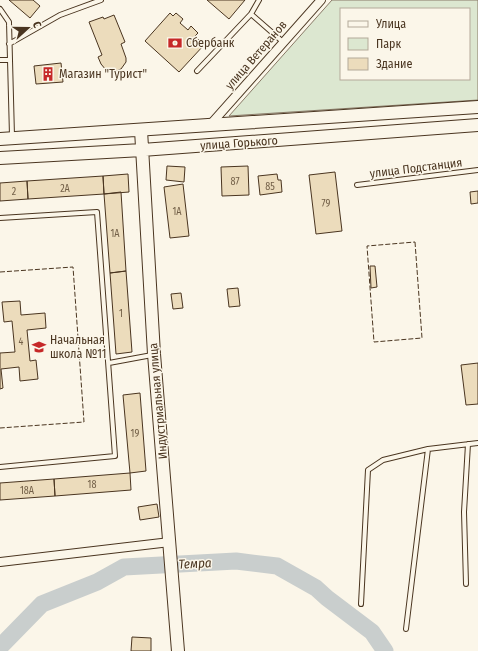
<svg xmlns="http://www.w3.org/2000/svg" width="478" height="651" viewBox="0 0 478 651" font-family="'Fira Sans Condensed',sans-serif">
<rect width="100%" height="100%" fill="#fbf6e9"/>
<!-- green -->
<path fill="#dce7d0" stroke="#887966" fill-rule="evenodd" d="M332,0H478V100L229,116ZM341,9H469V79H341Z"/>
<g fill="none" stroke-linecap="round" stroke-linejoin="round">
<!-- river -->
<path stroke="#c9cecd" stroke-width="17" d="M0,647L42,604L97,582L124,567L236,561L277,566L316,588L327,598L372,632L385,651"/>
</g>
<!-- building -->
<path fill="#ecdcbc" stroke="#4a3520" d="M9,0H33L40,6L30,18Z
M207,0H245L229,19Z
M170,13L173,16L176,13L183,19L180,23L188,30L191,26L198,33L195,36L204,45L179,72L145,41Z
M114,15L125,42L121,44L126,58V62L121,69L114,72L106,70L101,64L98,57L102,55L89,22L103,17L104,19Z
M61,63L63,82L36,84L34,66Z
M167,166L185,167L184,182L166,180Z
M248,166L249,195L222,196L221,167Z
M335,172L342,231L316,234L309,175Z
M128,174L129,192L104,194L103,176Z
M277,174L278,180H281L282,192L260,195L258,176Z
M103,176L104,194L28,199L27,181Z
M27,181L28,199L0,201V183Z
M183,184L189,236L170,238L164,187Z
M478,191V203L471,204L470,192Z
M121,192L126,271L110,273L104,194Z
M370,266H375L377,287L371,288Z
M126,271L132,352L116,354L110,273Z
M238,288L240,306L229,307L227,289Z
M181,293L183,308L173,309L171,294Z
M20,301L21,315L45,313L46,328L27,330L30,361L36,360L38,379L20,381L19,367L1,369L3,388L0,389V353L15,352L12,321L4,322L2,302Z
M478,363V404L466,405L461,365Z
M140,393L146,471L130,473L123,395Z
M130,473L131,490L55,496L54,479Z
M54,479L55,496L0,500V483Z
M157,504L159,517L140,520L138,507Z
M132,637L151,638V651H131Z"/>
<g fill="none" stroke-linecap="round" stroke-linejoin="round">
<defs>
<path id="lane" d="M0,9L9,22L12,136
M251,14L283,42
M9,44L60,15L101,0
M0,60H9
M197,71L251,14L259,0
M357,185L478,170
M0,218L97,212L115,456L0,467
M109,363L152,355
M466,584L464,512L468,444
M361,604L368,470L383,460L428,449L478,443
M406,629L428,449"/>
<path id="street" d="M210,125L321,0
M0,562L170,542"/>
<path id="secondary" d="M141,130L154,354L178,651
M0,139L478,107
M0,158L142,150L478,125"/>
</defs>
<!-- lane casing -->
<use href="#lane" stroke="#4a3520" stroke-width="6"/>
<!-- street casing -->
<use href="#street" stroke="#4a3520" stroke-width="10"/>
<!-- secondary casing -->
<use href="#secondary" stroke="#4a3520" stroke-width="14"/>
<!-- lane -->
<use href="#lane" stroke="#fbf6e9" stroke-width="4"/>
<!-- street -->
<use href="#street" stroke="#fbf6e9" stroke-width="8"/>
<!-- secondary -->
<use href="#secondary" stroke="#fbf6e9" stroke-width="12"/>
<!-- fence -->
<path stroke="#4a3520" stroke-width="1" stroke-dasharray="5 2" stroke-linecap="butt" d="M415,242L422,338L374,342L367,246Z
M0,272L73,267L84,422L0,428"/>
</g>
<!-- icons -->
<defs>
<symbol id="bank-bare" viewBox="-9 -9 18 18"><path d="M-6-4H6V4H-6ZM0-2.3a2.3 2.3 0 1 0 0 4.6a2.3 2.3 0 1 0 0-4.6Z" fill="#c62828" stroke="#fbf6e9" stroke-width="2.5" paint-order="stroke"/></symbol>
<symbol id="building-bare" viewBox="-9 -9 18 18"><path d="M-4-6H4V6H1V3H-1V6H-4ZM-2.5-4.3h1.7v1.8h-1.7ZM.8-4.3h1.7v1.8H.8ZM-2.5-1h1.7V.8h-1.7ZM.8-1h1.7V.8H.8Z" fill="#c62828" stroke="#fbf6e9" stroke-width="2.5" paint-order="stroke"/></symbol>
<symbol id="school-bare" viewBox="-9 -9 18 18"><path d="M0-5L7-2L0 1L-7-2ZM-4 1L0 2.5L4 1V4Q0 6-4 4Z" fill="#c62828" stroke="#fbf6e9" stroke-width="2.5" paint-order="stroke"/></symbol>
</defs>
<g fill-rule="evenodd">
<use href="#bank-bare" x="165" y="33" width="20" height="20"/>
<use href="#building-bare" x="38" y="64" width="20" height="20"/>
<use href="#school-bare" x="29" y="337" width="20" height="20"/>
</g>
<g text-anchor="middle" stroke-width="3" stroke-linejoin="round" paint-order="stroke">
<!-- number labels -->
<g font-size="10" fill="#725f47">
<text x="235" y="185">87</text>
<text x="270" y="190">85</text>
<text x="65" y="192">2А</text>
<text x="14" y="195">2</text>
<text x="326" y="207">79</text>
<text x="177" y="215">1А</text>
<text x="115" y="237">1А</text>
<text x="121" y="317">1</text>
<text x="21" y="345">4</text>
<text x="135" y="437">19</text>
<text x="92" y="488">18</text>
<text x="27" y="494">18А</text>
</g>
<!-- poi labels -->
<g font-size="12" fill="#4a3520" stroke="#fbf6e9" text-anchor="start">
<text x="186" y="47">Сбербанк</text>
<text x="59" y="78">Магазин "Турист"</text>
<text x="50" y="344">Начальная<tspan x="50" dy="14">школа №11</tspan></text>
</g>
<!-- street labels -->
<g font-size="12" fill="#4a3520" stroke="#fbf6e9">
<text transform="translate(256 55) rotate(-49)" y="4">улица Ветеранов</text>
<text transform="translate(239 143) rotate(-4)" y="4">улица Горького</text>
<text transform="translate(416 168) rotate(-7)" y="4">улица Подстанция</text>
<text transform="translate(158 401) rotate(-95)" y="4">Индустриальная улица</text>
</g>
<!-- water labels -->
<g font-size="13" font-style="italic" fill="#4a3520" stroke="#fbf6e9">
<text transform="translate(195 563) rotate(-3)" y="5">Темра</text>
</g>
</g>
<!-- legend -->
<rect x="340" y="8" width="130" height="72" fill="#fbf6e9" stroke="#b4a999"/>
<rect x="348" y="21" width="20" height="6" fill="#fbf6e9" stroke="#b4a999"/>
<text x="376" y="28" font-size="12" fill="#4a3520">Улица</text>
<rect x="348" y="38" width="20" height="12" fill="#dce7d0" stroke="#b4a999"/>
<text x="376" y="48" font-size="12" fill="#4a3520">Парк</text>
<rect x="348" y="58" width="20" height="12" fill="#ecdcbc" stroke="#b4a999"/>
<text x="376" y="68" font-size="12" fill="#4a3520">Здание</text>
<!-- north arrow -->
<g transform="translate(28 28) rotate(69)" stroke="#fbf6e9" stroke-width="3" paint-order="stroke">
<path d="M0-3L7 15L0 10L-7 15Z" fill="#4a3520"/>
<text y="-6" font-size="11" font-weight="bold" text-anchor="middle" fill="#4a3520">С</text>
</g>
</svg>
